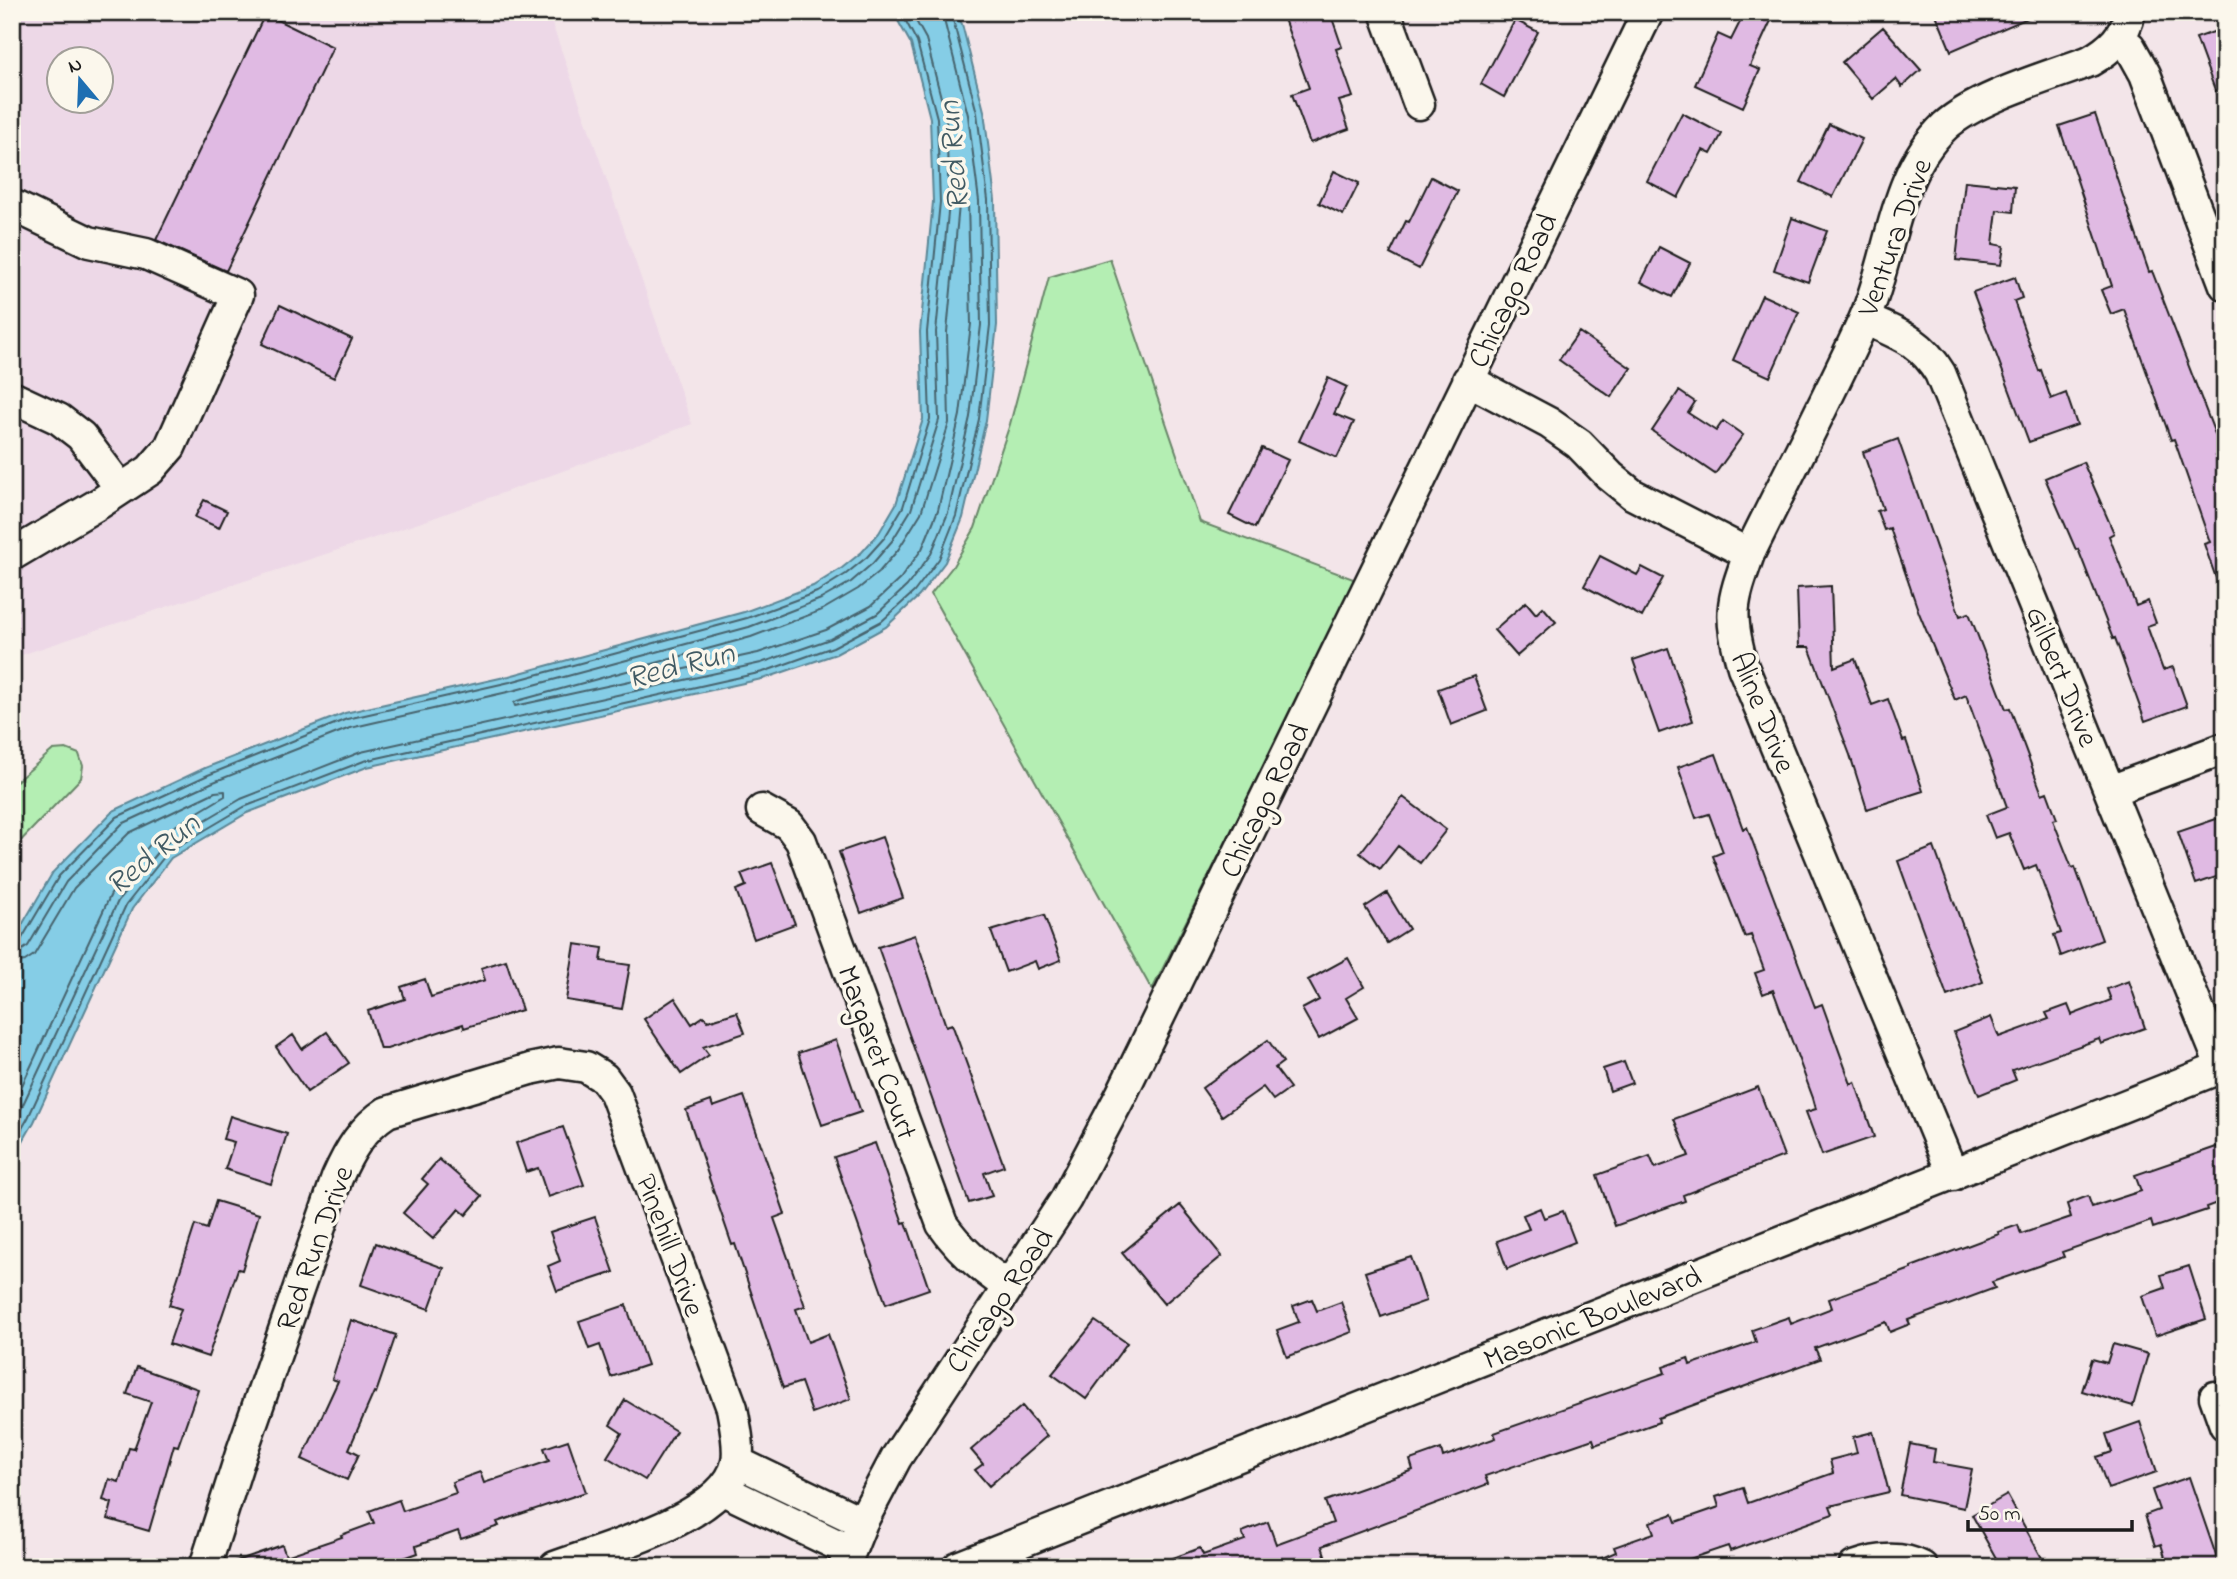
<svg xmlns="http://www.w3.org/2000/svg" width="2237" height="1579" viewBox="0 0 2237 1579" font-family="'Indie Flower',sans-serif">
<rect width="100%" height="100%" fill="#f3e5e9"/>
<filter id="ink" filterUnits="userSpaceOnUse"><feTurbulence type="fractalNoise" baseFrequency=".0143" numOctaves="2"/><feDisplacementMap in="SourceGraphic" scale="14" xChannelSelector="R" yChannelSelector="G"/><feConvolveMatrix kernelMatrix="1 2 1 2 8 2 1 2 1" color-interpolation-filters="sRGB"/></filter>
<g filter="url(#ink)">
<!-- built -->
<path fill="#edd8e7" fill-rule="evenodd" d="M12,12H548L692,424L425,521L12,658ZM60,60H102V102H60Z"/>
<!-- green -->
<path fill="#b4eeb3" stroke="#688568" stroke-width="2" d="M1110,259L1200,522L1356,580L1152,990L931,594L953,566L975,528L1010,424L1049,277Z
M66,749L79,754L83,766L81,778L12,850V785L53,750Z"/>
<!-- water -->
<path fill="#85cde6" stroke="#5b8695" stroke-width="2" d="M893,12H956L962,24L984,111L995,200L997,325L986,420L963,518L945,562L919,596L886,627L836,654L766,678L367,767L247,813L171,858L132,909L34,1122L12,1160V942L53,872L113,811L205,768L345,713L509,676L744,612L813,586L842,568L862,552L879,533L896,504L923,419L920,332L933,202L930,118L911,44Z"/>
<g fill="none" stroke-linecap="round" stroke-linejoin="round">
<!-- shore -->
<path stroke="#46636d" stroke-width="2" d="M961,176L965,178L968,202L971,324L960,415L938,510L922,549L900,579L871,606L826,630L758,653L515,706L514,703L517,701L751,637L822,610L858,589L879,572L898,550L921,513L949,423L947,332L959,205V179Z
M12,944L21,940L59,876L117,817L208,775L347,719L510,682L747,618L817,592L846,574L867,557L885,537L903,507L930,419L927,332L940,202L937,118L917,42L901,12
M12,953L21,951L28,946L66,882L122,824L211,783L350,728L512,691L749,627L821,599L851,582L873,563L892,541L911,510L939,420L936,332L949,203L946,117L926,39L911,12
M12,963L25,961L34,955L74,888L129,833L215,792L225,791V796L155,838L111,894L12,1107
M12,1128L118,901L163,845L241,799L361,752L761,663L830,639L877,614L907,586L931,554L948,513L970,417L981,325L979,201L968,115L942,12
M12,1146L28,1118L126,905L168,852L244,807L364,761L763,672L833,647L882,621L914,592L939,559L956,516L979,419L990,325L988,200L977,113L951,12"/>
</g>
<!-- building -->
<path fill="#e0bae3" stroke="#1c1c1c" stroke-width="2" d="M1293,12H1330L1342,47L1336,49L1353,97L1339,101L1349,129L1310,143L1292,94L1309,88L1283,16Z
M1745,12H1775L1750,66L1760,70L1743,107L1695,85L1718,34L1731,40Z
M1935,12H2042L1951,51Z
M265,14L333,47L226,271L156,240Z
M1515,20L1538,32L1504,97L1481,84Z
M1883,27L1921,70L1902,87L1896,79L1873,99L1842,62Z
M2225,28V109H2222L2196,38Z
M1682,113L1722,134L1711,154L1703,150L1678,198L1647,181Z
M2095,114L2149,272L2152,271L2225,460V594L2222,595L2204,544L2210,542L2174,439L2171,440L2124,309L2111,314L2101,290L2112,286L2059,126Z
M1829,124L1862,139L1833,197L1801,182Z
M1334,171L1359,183L1343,215L1319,203Z
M1431,177L1458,191L1419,269L1390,254L1406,221L1409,222Z
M1965,181L2015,186L2013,212L1997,210L1993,244L2004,246L2001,265L1956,260Z
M1792,218L1827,231L1808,282L1774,270Z
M1659,247L1690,263L1672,297L1641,282Z
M2015,277L2022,298L2014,301L2039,371L2041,370L2051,399L2066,393L2077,425L2029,442L1973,292Z
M1762,295L1799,312L1770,377L1733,360Z
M280,305L352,339L334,378L262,344Z
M1579,332L1631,368L1611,397L1559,360Z
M1328,378L1347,387L1334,414L1354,422L1337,458L1299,441Z
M1679,391L1695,402L1688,413L1716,431L1723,421L1743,435L1715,474L1652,431Z
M1898,439L1960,616L1969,613L2006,709L2010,708L2042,794L2047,792L2057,819L2053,820L2072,868L2075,867L2102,940L2061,956L2054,935L2061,933L2036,865L2024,870L2009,833L1995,838L1986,815L2007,807L1966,695L1955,700L1919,613L1890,528L1884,530L1877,511L1883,509L1863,452Z
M1262,448L1288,460L1255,528L1229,515Z
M2083,462L2114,533L2109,536L2136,606L2148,601L2156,623L2147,626L2163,670L2173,667L2187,706L2145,721L2115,638L2113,639L2078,549L2076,550L2045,478Z
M204,500L227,511L219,528L195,517Z
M1600,556L1637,575L1642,567L1663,578L1642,617L1584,586Z
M1831,586L1834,667L1855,659L1872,705L1888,699L1903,741L1906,740L1923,791L1867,809L1850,755L1809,647H1799L1797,588Z
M1526,602L1536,614L1543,607L1556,622L1517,656L1494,630Z
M1668,648L1693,721L1659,733L1633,660Z
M1474,676L1487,711L1451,725L1438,689Z
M1716,754L1743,829L1747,827L1815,1007L1822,1004L1851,1084L1855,1082L1874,1137L1822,1155L1806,1112L1816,1109L1813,1098L1773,990L1763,994L1755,973L1764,970L1751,935L1745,937L1713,856L1723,852L1709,814L1696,818L1678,767Z
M1403,797L1446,830L1420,863L1398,846L1380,869L1360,853Z
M2225,816V874L2196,884L2178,832Z
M882,837L903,898L861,913L839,852Z
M1934,847L1983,982L1947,996L1898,861Z
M772,863L795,924L754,939L736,890L746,886L741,874Z
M1387,893L1409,929L1387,943L1365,907Z
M1044,915L1061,960L1038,969L1035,961L1006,972L991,931Z
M915,935L946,1026L952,1024L1004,1166L984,1173L992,1196L969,1203L878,947Z
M575,944L603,948L601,961L630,965L622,1009L566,1000Z
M1348,958L1364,987L1346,998L1358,1018L1319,1039L1302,1009L1319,1000L1308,980Z
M506,960L522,1010L464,1028L463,1024L387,1049H380L368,1011L405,999L401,987L425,979L431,997L485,980L481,968Z
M2129,981L2145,1028L2101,1044L2099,1039L2012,1070L2016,1080L1979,1095L1954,1032L1991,1017L1999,1037L2049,1019L2046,1013L2068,1005L2072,1015L2111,1000L2107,989Z
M675,998L692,1024L704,1016L708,1021L737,1012L745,1033L703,1047L709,1055L681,1074L644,1019Z
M327,1032L349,1063L307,1092L276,1047L293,1035L302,1049Z
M836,1040L861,1112L822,1125L798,1053Z
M1268,1040L1283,1062L1275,1068L1290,1088L1273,1100L1263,1087L1222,1116L1202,1088Z
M1624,1062L1632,1083L1610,1091L1603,1069Z
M1758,1087L1784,1156L1683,1195L1685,1201L1615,1226L1597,1175L1650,1156L1655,1168L1689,1156L1674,1119Z
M744,1096L785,1214L774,1218L805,1306L796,1309L808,1342L828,1334L851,1399L812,1413L801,1382L783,1388L735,1244L732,1245L686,1110L711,1101L713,1107Z
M230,1116L287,1134L271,1184L225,1169L234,1142L223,1139Z
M563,1127L584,1185L548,1197L538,1168L526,1172L516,1143Z
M875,1143L903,1223L906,1222L929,1289L886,1304L834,1157Z
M2225,1144V1200L2206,1207L2207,1210L2153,1228L2151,1221L2062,1252L2064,1257L1992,1282L1995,1288L1908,1320L1910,1324L1890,1332L1886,1322L1815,1348L1820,1359L1658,1418L1659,1422L1595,1445L1593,1439L1485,1476L1488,1484L1322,1546L1329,1567H1155L1154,1565L1200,1548L1203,1555L1245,1540L1242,1532L1268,1522L1276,1544L1333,1523L1325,1501L1413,1470L1410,1460L1441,1449L1443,1457L1496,1438L1494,1433L1665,1373L1663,1367L1688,1358L1690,1365L1756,1342L1752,1330L1789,1317L1791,1324L1832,1308L1829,1299L1911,1269V1267L1999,1234L1998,1232L2018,1225L2021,1234L2071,1217L2067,1204L2088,1196L2092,1207L2141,1191L2135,1175Z
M439,1159L482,1196L466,1215L459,1209L433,1239L403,1213L428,1184L422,1179Z
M216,1201L259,1214L242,1270L238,1269L208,1357L169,1344L181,1309L169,1305L195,1225L207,1229Z
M1180,1205L1222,1256L1164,1304L1122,1253Z
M1540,1208L1544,1218L1563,1211L1575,1242L1507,1269L1497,1241L1529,1229L1523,1215Z
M595,1217L614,1272L557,1291L548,1266L560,1261L550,1232Z
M376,1243L444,1268L429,1309L361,1285Z
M1411,1257L1426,1301L1381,1317L1365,1272Z
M2189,1266L2206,1319L2155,1336L2142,1296L2165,1288L2161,1275Z
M1312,1299L1317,1311L1341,1302L1352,1332L1287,1357L1277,1330L1299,1322L1293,1306Z
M626,1305L647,1365L611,1377L600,1345L589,1349L579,1321Z
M351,1320L396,1335L376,1393L374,1392L349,1449L359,1454L347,1480L302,1459L338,1381L332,1379Z
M1095,1321L1127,1343L1086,1399L1052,1374Z
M2113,1344L2148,1354L2133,1406L2082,1391L2092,1359L2107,1363Z
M137,1367L198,1389L178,1446L174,1445L149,1531L108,1519L112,1503L103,1500L109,1479L119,1482L129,1448L134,1449L151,1402L127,1394Z
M625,1400L676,1431L645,1480L607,1457L622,1433L610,1425Z
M1022,1406L1047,1436L989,1486L975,1470L983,1464L971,1450Z
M2140,1422L2157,1472L2108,1489L2097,1457L2112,1452L2106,1434Z
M1873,1432L1889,1492L1830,1506L1833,1514L1730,1551L1728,1546L1689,1559L1692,1567H1581L1616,1552L1614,1547L1654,1533L1650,1522L1673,1514L1676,1522L1719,1507L1716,1497L1743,1488L1748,1503L1833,1473L1830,1460L1857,1453L1853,1437Z
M568,1440L586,1492L497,1522L499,1526L461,1539L458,1531L416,1546L418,1553L378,1567H228V1564L282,1545L286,1556L342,1537L341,1535L374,1523L369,1511L399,1500L403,1511L456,1493L452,1482L480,1472L484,1483L549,1461L544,1448Z
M1910,1444L1935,1449L1933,1462L1972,1469L1964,1508L1900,1495Z
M2189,1477L2220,1567H2168L2161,1544L2155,1546L2145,1515L2159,1510L2152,1490Z
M2007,1495L2047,1567H2001L1972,1515Z"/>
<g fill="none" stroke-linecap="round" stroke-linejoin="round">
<defs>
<path id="minor" d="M1385,12L1419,104
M2119,39L2130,47L2145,74L2225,285
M12,205L89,242L146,254L238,295L170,447L150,470L100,503L12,555
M1865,319C1898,334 1920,340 1940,373L2222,1068
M1468,380L1549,423L1579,444L1610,476L1632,494L1749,554
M12,397L59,419L81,436L121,489
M2110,791L2225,748
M762,810L789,825L801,841L942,1224C959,1249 982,1269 1008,1286
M1953,1175L1743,667C1728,615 1731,604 1749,554C1787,476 1828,399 1864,320C1892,257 1892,176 1945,126C1977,97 2048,77 2090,61C2111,49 2125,36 2130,12
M2215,1397L2225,1425
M737,1462L862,1522
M723,1490L850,1551
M205,1567L241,1454L337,1178C349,1151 362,1128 387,1112L530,1069L559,1063L586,1067L604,1078L615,1093L732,1408C735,1425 740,1445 737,1462C726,1518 603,1549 555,1567
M844,1567L862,1522L896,1458L1066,1199L1121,1095L1648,12
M958,1567L2225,1066
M1854,1567C1876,1559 1901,1556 1922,1567"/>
</defs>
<!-- minor casing -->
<use href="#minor" stroke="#1c1c1c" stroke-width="35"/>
<!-- minor -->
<use href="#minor" stroke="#fbf7ec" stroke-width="30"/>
</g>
</g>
<g text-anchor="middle" stroke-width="7" stroke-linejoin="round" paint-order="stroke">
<!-- street labels -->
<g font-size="30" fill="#1c1c1c" stroke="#fbf7ec">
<text transform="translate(1894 237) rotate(-70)" y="10">Ventura Drive</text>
<text transform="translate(1512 290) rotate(-64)" y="10">Chicago Road</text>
<text transform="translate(2063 676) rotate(68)" y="10">Gilbert Drive</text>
<text transform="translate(1764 712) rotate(68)" y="10">Aline Drive</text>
<text transform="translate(1264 800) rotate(-64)" y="10">Chicago Road</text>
<text transform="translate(878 1052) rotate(70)" y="10">Margaret Court</text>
<text transform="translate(671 1245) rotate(70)" y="10">Pinehill Drive</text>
<text transform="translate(314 1248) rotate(-70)" y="10">Red Run Drive</text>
<text transform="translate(999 1300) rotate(-56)" y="10">Chicago Road</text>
<text transform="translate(1592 1317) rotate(-22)" y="10">Masonic Boulevard</text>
</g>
<!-- water labels -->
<g font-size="32" font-style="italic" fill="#415a63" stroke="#fbf7ec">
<text transform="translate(952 156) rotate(-95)" y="11">Red Run</text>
<text transform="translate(680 664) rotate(-14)" y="11">Red Run</text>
<text transform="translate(152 853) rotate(-39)" y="11">Red Run</text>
</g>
</g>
<!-- margin -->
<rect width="2237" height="1579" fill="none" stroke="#fbf7ec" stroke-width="42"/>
<rect x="21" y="21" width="2195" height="1537" fill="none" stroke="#1c1c1c" stroke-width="2.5" filter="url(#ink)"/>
<!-- north arrow -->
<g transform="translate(80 80) rotate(341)"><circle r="33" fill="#fbf7ec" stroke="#a29f99" stroke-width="2"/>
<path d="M0-5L12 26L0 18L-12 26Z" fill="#1f6fb2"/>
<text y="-10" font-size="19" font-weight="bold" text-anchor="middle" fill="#1c1c1c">N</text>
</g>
<!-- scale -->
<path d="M1968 1520v10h164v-10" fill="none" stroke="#1c1c1c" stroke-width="3.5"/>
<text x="1978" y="1520" font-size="21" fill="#1c1c1c" stroke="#fbf7ec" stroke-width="5" paint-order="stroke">50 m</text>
</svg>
